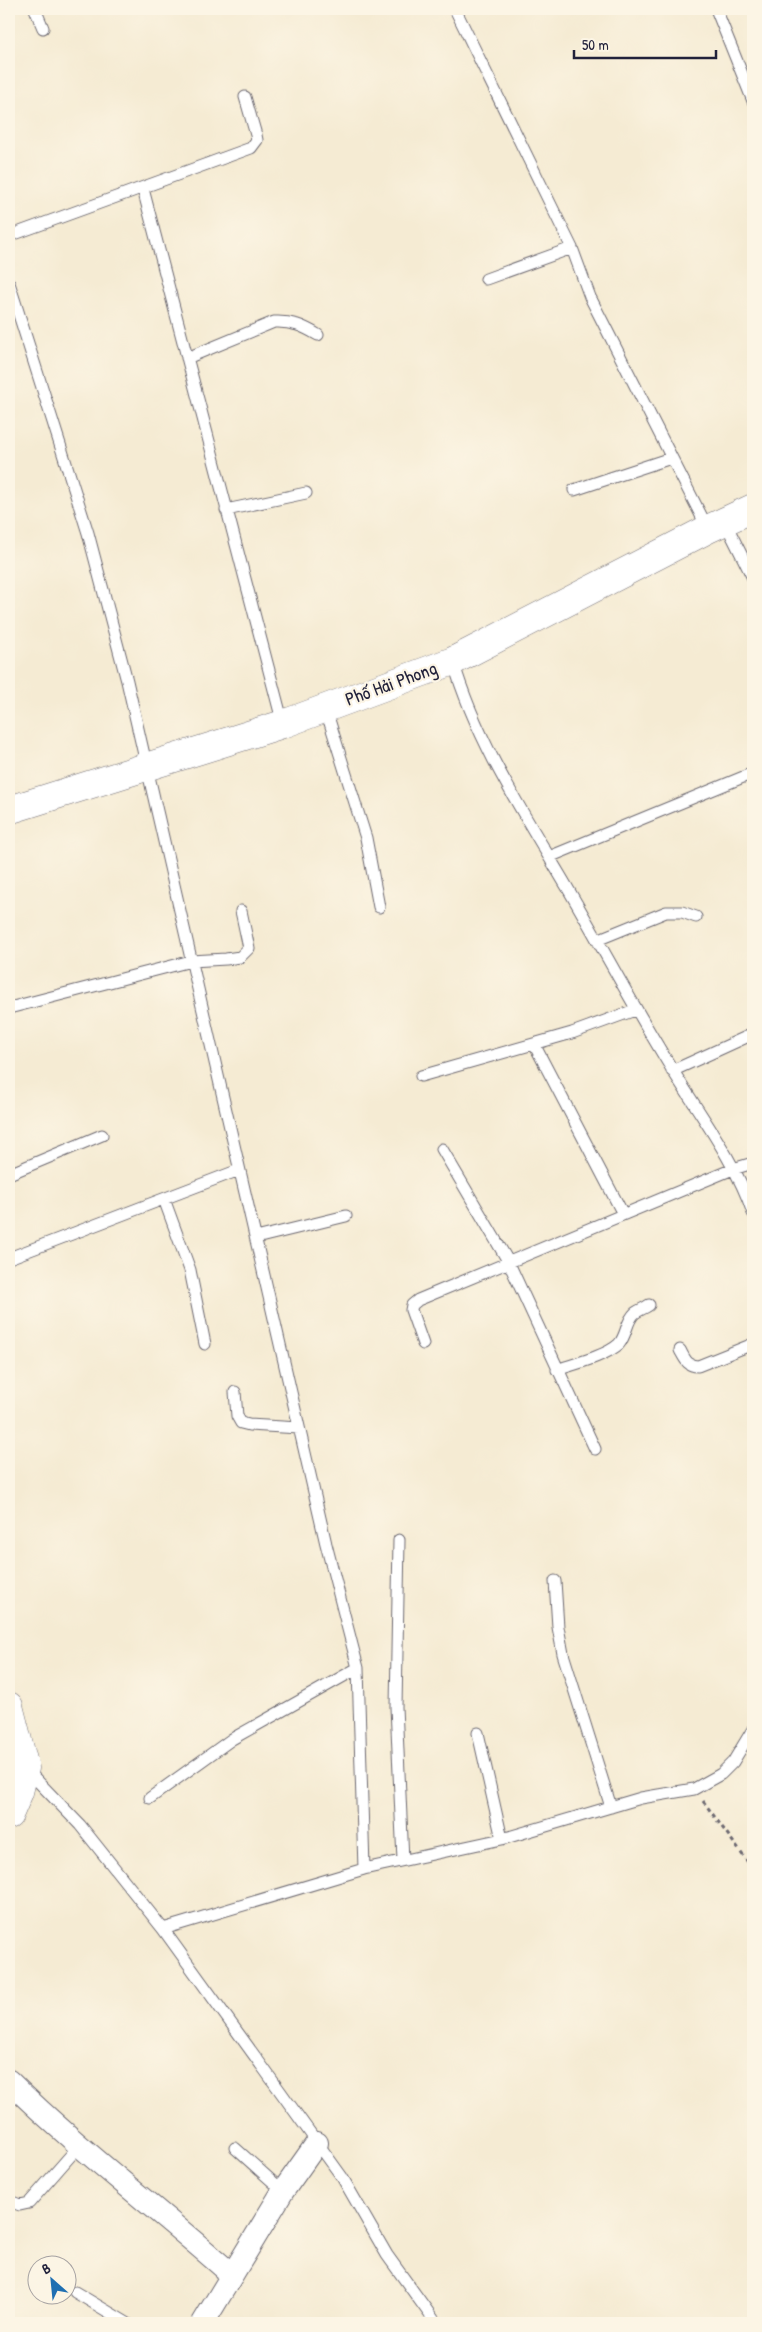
<svg xmlns="http://www.w3.org/2000/svg" width="762" height="2332" viewBox="0 0 762 2332" font-family="'Patrick Hand',sans-serif">
<rect width="100%" height="100%" fill="#fcf5e5"/>
<filter id="ink" filterUnits="userSpaceOnUse"><feTurbulence type="fractalNoise" baseFrequency=".02" numOctaves="2"/><feDisplacementMap in="SourceGraphic" scale="10" xChannelSelector="R" yChannelSelector="G"/><feConvolveMatrix kernelMatrix="1 2 1 2 8 2 1 2 1" color-interpolation-filters="sRGB"/></filter>
<filter id="wash" filterUnits="userSpaceOnUse"><feTurbulence type="fractalNoise" baseFrequency=".0096" numOctaves="4" result="noise"/><feDisplacementMap in="SourceGraphic" scale="20" xChannelSelector="R" yChannelSelector="G"/><feGaussianBlur stdDeviation="1.12" result="paint"/><feColorMatrix in="noise" values="0 0 0 0 0 0 0 0 0 0 0 0 0 0 0 0 0 1.4 0 .05"/><feComposite in="paint" operator="in"/></filter>
<g filter="url(#wash)">
<rect width="100%" height="100%" fill="#f5ebd3"/>
</g>
<g filter="url(#ink)">
<g fill="none" stroke-linecap="round" stroke-linejoin="round">
<defs>
<path id="service" d="M35,9L43,28
M455,9L572,248L590,297L708,529
M716,9L753,101
M143,189L283,724
M9,236L251,148L257,140L256,135L245,97
M486,279L572,248
M9,283L88,533L127,681L326,1544L358,1668L364,1869
M187,358L274,322C291,321 303,326 318,335
M574,490L671,458
M226,510L306,493
M725,522L753,578
M453,661C477,743 524,814 567,887C601,945 632,1004 667,1061C695,1108 736,1161 753,1213
M325,707L366,838L379,907
M549,857L753,773
M597,940L666,912H682L696,917
M9,1008L191,961L226,959L240,957L249,948L241,911
M534,1044L623,1214
M672,1071L753,1034
M421,1076L572,1033L635,1010
M442,1149L508,1261L595,1449
M9,1174L102,1135
M164,1199L190,1270L205,1344
M256,1238L346,1216
M9,1258L239,1170
M423,1344L411,1310L412,1305L418,1300L733,1169L753,1163
M680,1350C685,1359 687,1366 698,1366L753,1344
M557,1370C574,1364 606,1356 619,1344C627,1335 626,1321 635,1313C639,1310 645,1308 649,1305
M235,1392L237,1416L241,1423L249,1425L299,1428
M399,1540L396,1707L403,1860
M555,1581L558,1627L563,1654L611,1807
M478,1733L502,1839
M27,1770L80,1825L163,1929L364,1869L502,1839L641,1798L694,1789L721,1774L733,1762L753,1729
M150,1798L232,1739L358,1668
M163,1929L342,2177L387,2255L436,2323
M235,2148L283,2191
M12,2202L20,2205L29,2203L79,2146
M75,2292L127,2323"/>
<path id="minor" d="M9,2081C79,2150 158,2209 231,2274
M203,2323L283,2191L317,2143"/>
<path id="tertiary" d="M9,810L283,724L453,661L708,529L753,508
M9,1706L25,1768L19,1792L9,1815"/>
</defs>
<!-- service casing -->
<use href="#service" stroke="#6c6870" stroke-width="13"/>
<!-- minor casing -->
<use href="#minor" stroke="#6c6870" stroke-width="24"/>
<!-- tertiary casing -->
<use href="#tertiary" stroke="#6c6870" stroke-width="29"/>
<!-- path -->
<path stroke="#6c6870" stroke-width="3" stroke-dasharray="4 4" stroke-linecap="butt" d="M703,1801L753,1869"/>
<!-- service -->
<use href="#service" stroke="#fff" stroke-width="11"/>
<!-- minor -->
<use href="#minor" stroke="#fff" stroke-width="22"/>
<!-- tertiary -->
<use href="#tertiary" stroke="#fff" stroke-width="28"/>
</g>
</g>
<g text-anchor="middle" stroke-width="4.5" stroke-linejoin="round" paint-order="stroke">
<!-- street labels -->
<g font-size="19" fill="#22223b" stroke="#fcf5e5">
<text transform="translate(391 683) rotate(-20)" y="7">Phố Hải Phong</text>
</g>
</g>
<!-- margin -->
<rect width="762" height="2332" fill="none" stroke="#fcf5e5" stroke-width="30"/>
<!-- north arrow -->
<g transform="translate(52 2280) rotate(333)"><circle r="24" fill="#fcf5e5" stroke="#a5a1a1"/>
<path d="M0-4L9 19L0 12L-9 19Z" fill="#1f6fb2"/>
<text y="-8" font-size="14" font-weight="bold" text-anchor="middle" fill="#22223b">B</text>
</g>
<!-- scale -->
<path d="M574 50v8h142v-8" fill="none" stroke="#22223b" stroke-width="2.5"/>
<text x="582" y="50" font-size="15" fill="#22223b" stroke="#fcf5e5" stroke-width="4" paint-order="stroke">50 m</text>
</svg>
